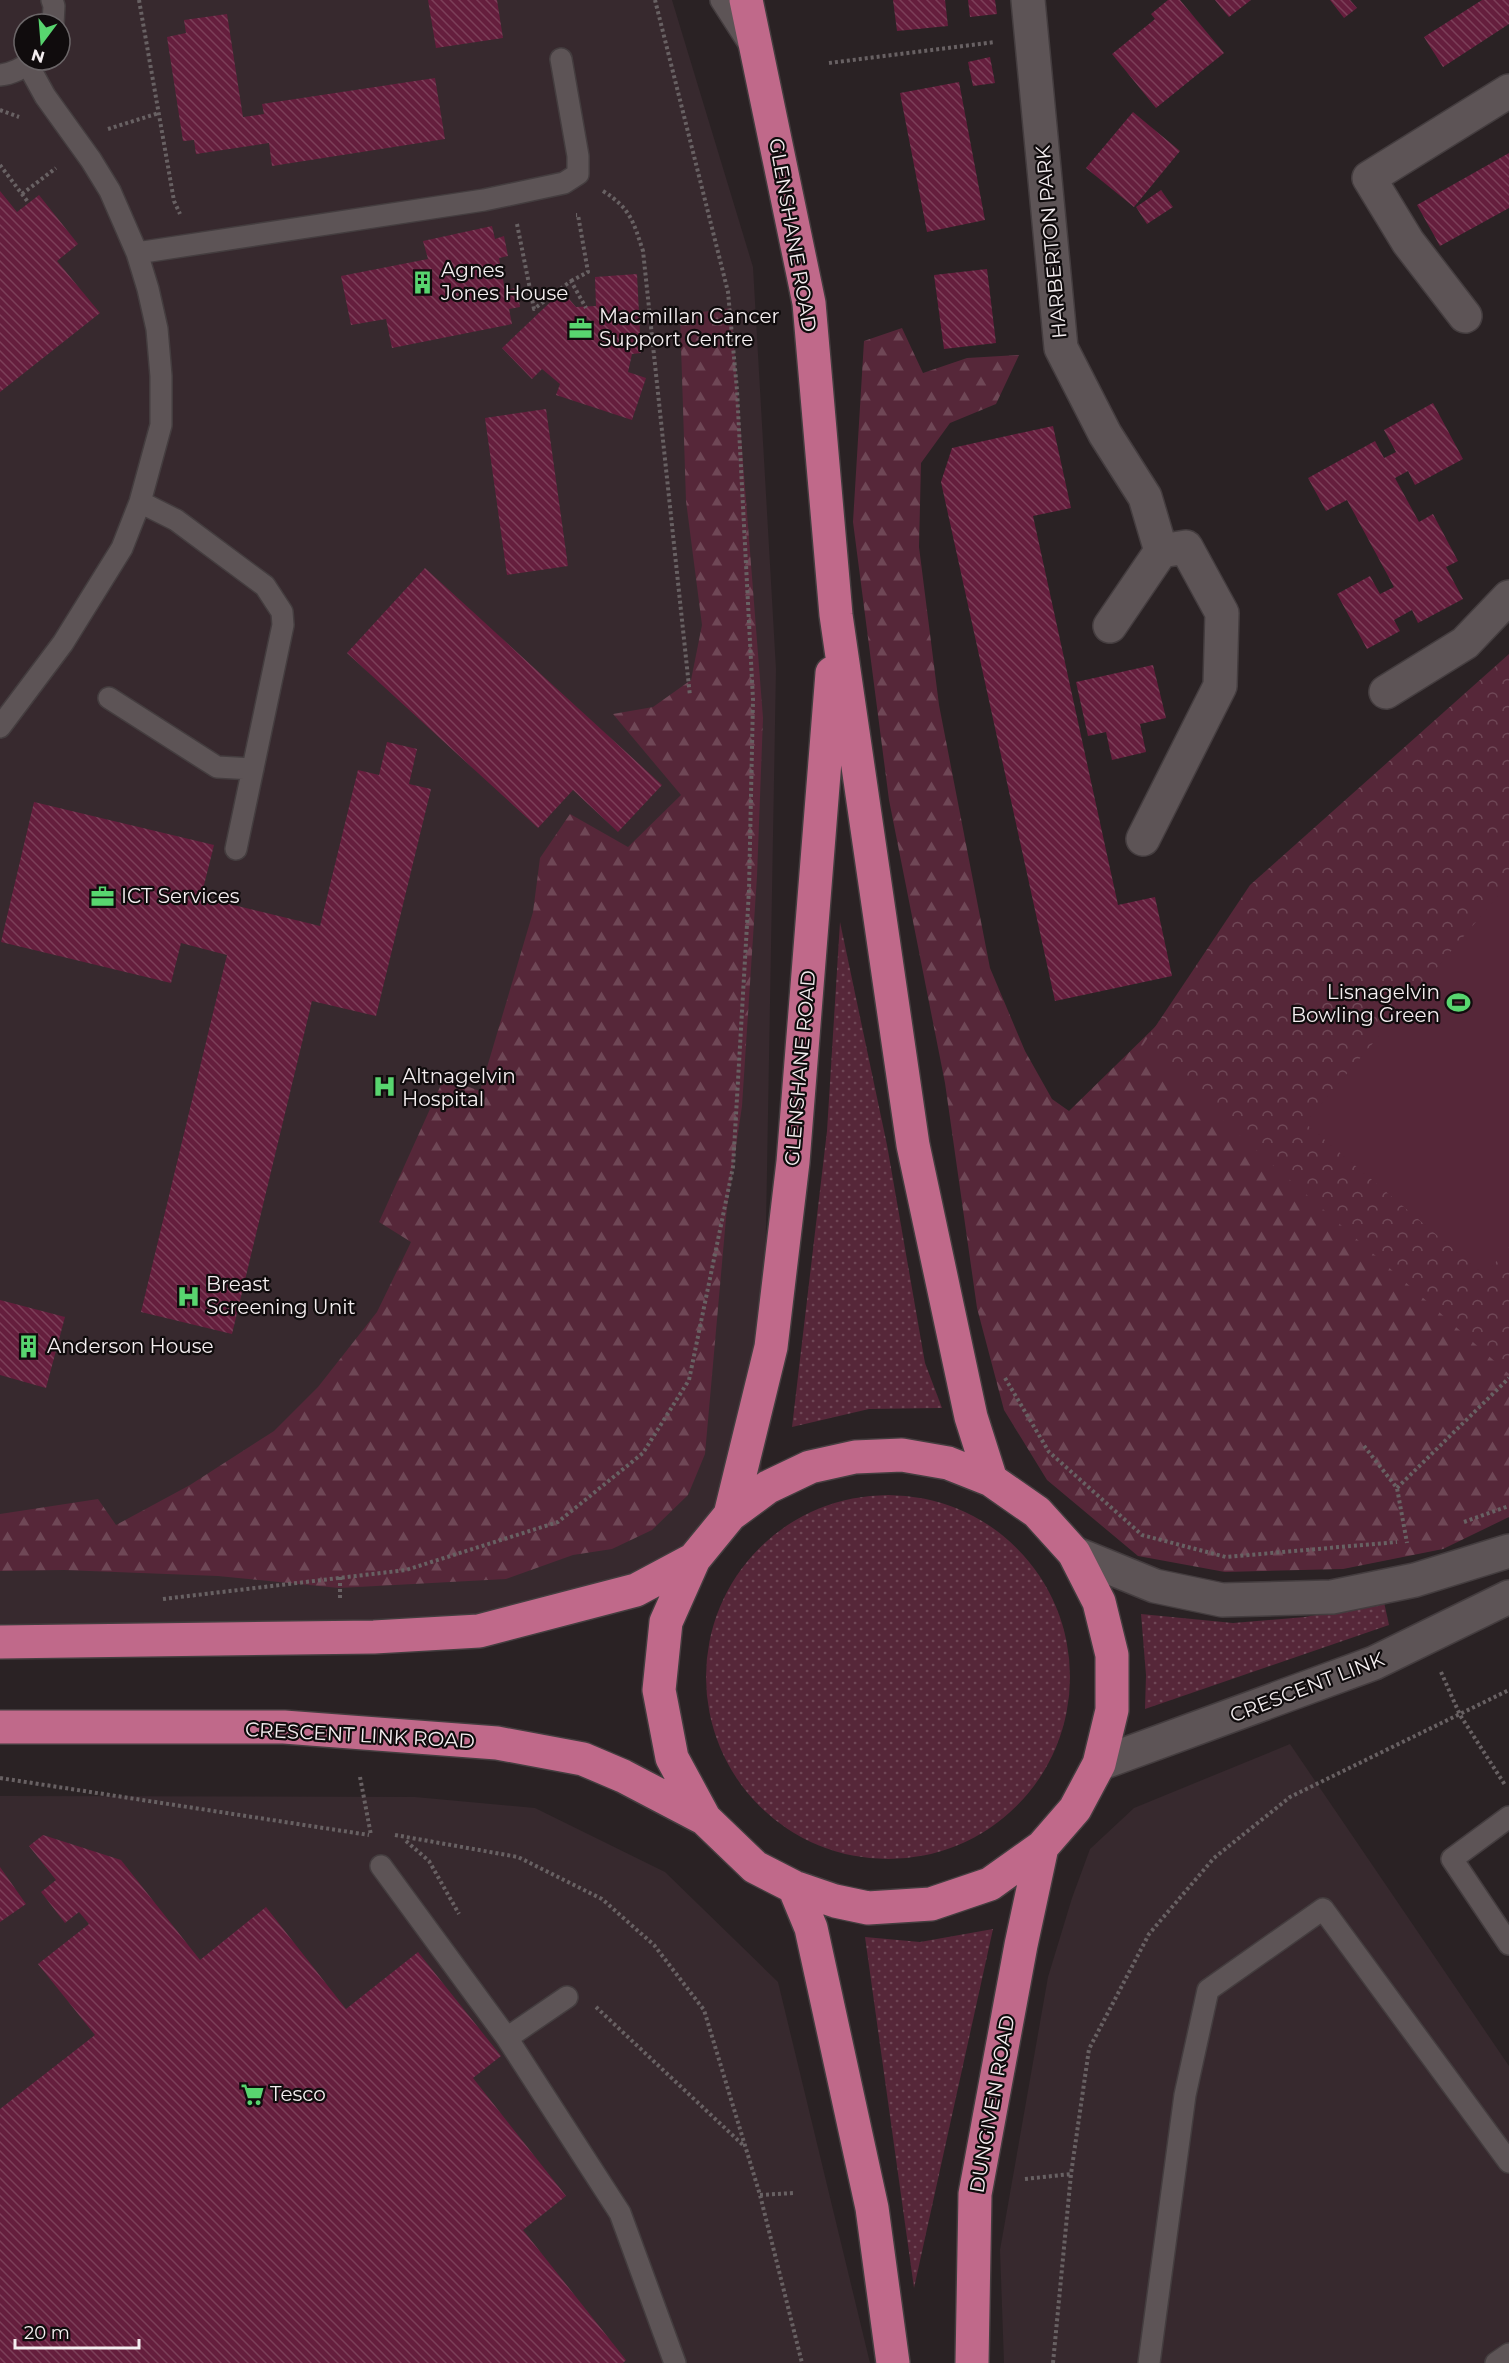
<svg xmlns="http://www.w3.org/2000/svg" width="1509" height="2363" viewBox="0 0 1509 2363" font-family="Montserrat,sans-serif">
<defs>
<pattern id="grass-dots" width="8" height="8" patternUnits="userSpaceOnUse" patternTransform="scale(1.5)"><rect width="8" height="8" fill="#562739"/><path d="M2 2h.1M6 6h.1" fill="none" stroke="#6f4756" stroke-width="1.8" stroke-linecap="round"/></pattern>
<pattern id="forest-firs" width="22" height="20" patternUnits="userSpaceOnUse" patternTransform="scale(1.5)"><rect width="22" height="20" fill="#562739"/><path d="M5 1l3.5 6h-7zM16 11l3.5 6h-7z" fill="#6f4756"/></pattern>
<pattern id="park-crowns" width="20" height="18" patternUnits="userSpaceOnUse" patternTransform="scale(1.5)"><rect width="20" height="18" fill="#562739"/><path d="M2 6a3 3 0 1 1 6 0M12 15a3 3 0 1 1 6 0" fill="none" stroke="#6f4756"/></pattern>
<pattern id="building-back-hatch" width="6" height="6" patternUnits="userSpaceOnUse" patternTransform="scale(1.5)"><rect width="6" height="6" fill="#651e3d"/><path d="M-1 5l2 2M0 0l6 6M5-1l2 2" fill="none" stroke="#7c3f59"/></pattern>
</defs>
<rect width="100%" height="100%" fill="#2a2224"/>
<!-- built -->
<path fill="#37292e" fill-rule="evenodd" d="M0,0H672L753,267L776,669L761,1505L537,1633H0ZM24,24H60V60H24Z
M1290,1744L1509,2066V2363H1004L1000,2250L1048,1977L1072,1898L1090,1849L1134,1808Z
M0,1796L415,1797L535,1808L665,1872L778,1982L870,2363H0Z"/>
<!-- grass -->
<path fill="url(#grass-dots)" d="M840,922L887,1145L925,1363L942,1408L869,1409L792,1427L827,1131Z
M706 1677a182 182 0 1 1 364 0a182 182 0 1 1-364 0Z
M1384,1602L1389,1625L1145,1709L1146,1675L1141,1614L1233,1623L1305,1617Z
M993,1929L914,2288L865,1937L920,1942Z"/>
<!-- forest -->
<path fill="url(#forest-firs)" d="M731,308L763,718L757,876L742,1106L727,1207L705,1454L688,1495L652,1530L612,1549L573,1555L506,1579L339,1588L218,1576L64,1570L0,1571V1514L98,1499L116,1525L190,1485L274,1431L318,1387L377,1312L411,1242L379,1222L444,1078L480,1091L533,912L540,858L570,814L628,847L681,795L613,714L653,707L691,680L702,625L686,501L680,315Z
M902,328L923,373L967,358L1019,355L996,404L950,423L921,463L919,547L939,705L990,968L1025,1051L1052,1099L1069,1111L1509,681V1517L1443,1549L1343,1569L1225,1572L1138,1556L1047,1480L1004,1410L977,1308L945,1083L889,800L853,522L864,341Z"/>
<!-- park -->
<path fill="url(#park-crowns)" d="M1509,654V1374L1141,1048L1250,885Z"/>
<!-- garden -->
<path fill="#562739" d="M1509,883V1247L1484,1275L1305,1123Z"/>
<!-- building -->
<path fill="url(#building-back-hatch)" d="M428,0H497L503,38L436,48Z
M893,0H945L948,26L897,31Z
M968,0H995L997,14L970,17Z
M1168,0H1180L1224,53L1156,108L1112,54L1155,19L1151,14Z
M1215,0H1251L1229,17Z
M1330,0H1350L1357,8L1344,18Z
M1482,0H1509V24L1443,67L1424,37Z
M227,14L243,117L264,114L262,104L435,78L445,139L272,166L269,143L196,154L194,140L183,141L167,37L186,33L184,20Z
M990,57L995,83L973,86L968,62Z
M959,82L985,220L927,232L900,93Z
M1133,112L1180,151L1134,207L1086,168Z
M1509,153V208L1440,246L1417,205Z
M1161,190L1173,207L1147,224L1136,207Z
M0,191L17,212L39,195L78,244L57,261L100,313L0,392Z
M492,226L495,239L504,236L508,256L499,258L505,290L517,288L520,307L509,309L512,324L392,348L386,319L351,325L341,276L428,259L423,241Z
M987,269L996,343L944,349L934,275Z
M637,274L641,353L632,354L628,372L646,378L632,420L556,395L560,384L542,369L532,379L502,348L562,291L576,307L596,306L595,277Z
M1433,403L1463,459L1415,485L1408,471L1395,478L1419,522L1433,514L1458,561L1446,567L1463,599L1418,623L1412,610L1394,620L1400,631L1367,649L1337,594L1370,576L1380,594L1394,587L1347,500L1326,511L1308,478L1375,441L1384,458L1396,452L1384,430Z
M546,409L568,566L507,575L485,418Z
M1053,426L1071,508L1033,516L1118,905L1155,897L1172,976L1055,1001L941,482L952,448Z
M425,568L662,785L618,832L573,790L538,828L347,653Z
M1153,665L1166,718L1140,724L1146,752L1112,760L1106,732L1088,736L1076,682Z
M387,742L417,749L409,784L431,789L376,1016L312,1001L232,1334L141,1312L227,955L181,943L171,983L1,942L34,802L214,845L201,897L320,926L358,770L379,775Z
M0,1300L65,1317L46,1388L0,1375Z
M43,1835L121,1860L200,1960L266,1907L346,2009L418,1952L501,2056L473,2078L566,2196L523,2230L626,2360L623,2363H0V2109L95,2035L38,1964L89,1924L79,1912L65,1923L41,1892L56,1880L29,1846Z
M0,1867L26,1904L0,1922Z"/>
<g fill="none" stroke-linecap="round" stroke-linejoin="round">
<defs>
<path id="service" d="M52,0L54,6L53,24
M721,0L748,42
M0,75C11,74 24,68 33,60
M137,253L484,200L564,183L578,174V156L561,59
M140,502L176,520L265,586L282,612L283,625L236,849
M109,698L217,767L253,769
M0,727L63,643L122,548L140,502L161,425V376L157,329L148,289L137,253L110,191L91,160L45,96L28,65
M1509,1817L1452,1859L1509,1944
M381,1866L507,2038L620,2213L675,2363
M507,2038L567,1997
M1149,2363L1185,2095L1208,1990L1323,1909L1509,2162
M1496,2363L1509,2354"/>
<path id="minor" d="M1028,0L1061,348L1105,434L1145,497L1161,551
M1465,316L1408,242L1369,178L1509,91
M1110,626L1161,551L1186,547L1222,613L1220,686L1143,839
M1386,692L1465,643L1509,597"/>
<path id="tertiary" d="M1074,1553L1155,1586L1222,1600L1332,1597L1415,1580L1509,1551
M1099,1764L1374,1663L1509,1597"/>
<path id="trunk" d="M746,0L809,303L836,615L913,1145L971,1417L991,1480
M730,1515L771,1347L793,1162L832,673
M0,1642L374,1637L479,1631L636,1590L694,1559L730,1515L768,1487L810,1467L855,1457L902,1455L948,1463L991,1480L1037,1512L1074,1553L1099,1602L1112,1655V1710L1099,1764L1075,1809L1042,1847L990,1884L931,1904L868,1908L835,1901L794,1887L755,1867L705,1819L672,1758L659,1690L666,1622L694,1559
M0,1727H284L497,1743L583,1759L623,1776L705,1819
M794,1887L811,1928L872,2208L893,2363
M972,2363L975,2194L1021,1945L1042,1847"/>
</defs>
<!-- service casing -->
<use href="#service" stroke="#443d3f" stroke-width="24"/>
<!-- minor casing -->
<use href="#minor" stroke="#443d3f" stroke-width="36"/>
<!-- tertiary casing -->
<use href="#tertiary" stroke="#443d3f" stroke-width="36"/>
<!-- trunk casing -->
<use href="#trunk" stroke="#443d3f" stroke-width="36"/>
<!-- path -->
<path stroke="#686163" stroke-width="4" stroke-dasharray="3 3" stroke-linecap="butt" d="M139,0L174,201L180,214
M829,63L995,42
M0,110L19,117
M108,129L159,113
M0,165L28,202
M603,191C631,209 633,221 643,251L690,696
M22,194L56,168
M517,224L534,309L571,281L586,308
M571,281L588,272L578,215H576
M1005,1378L1049,1452L1142,1535L1226,1557L1397,1542
M1364,1446L1397,1488L1407,1543
M1397,1488L1509,1378
M1464,1522L1509,1506
M340,1577V1600
M163,1599L406,1570L558,1522L643,1453L689,1380L733,1167L749,890L753,700L737,390L728,292L655,0
M1441,1672L1460,1715L1505,1785
M360,1777L371,1835
M0,1778L369,1835
M395,1835L518,1857L602,1899L654,1945L704,2010L760,2195L802,2363
M406,1841L429,1861L459,1914
M596,2007L743,2145
M1025,2179L1071,2174
M760,2195L794,2193
M1053,2363L1071,2174L1089,2049L1149,1934L1214,1858L1290,1797L1509,1690"/>
<!-- service -->
<use href="#service" stroke="#5d5456" stroke-width="21"/>
<!-- minor -->
<use href="#minor" stroke="#5d5456" stroke-width="33"/>
<!-- tertiary -->
<use href="#tertiary" stroke="#5d5456" stroke-width="33"/>
<!-- trunk -->
<use href="#trunk" stroke="#c0698a" stroke-width="33"/>
</g>
<!-- icons -->
<defs>
<symbol id="building-bare" viewBox="-9 -9 18 18"><path d="M-4-6H4V6H1V3H-1V6H-4ZM-2.5-4.3h1.7v1.8h-1.7ZM.8-4.3h1.7v1.8H.8ZM-2.5-1h1.7V.8h-1.7ZM.8-1h1.7V.8H.8Z" fill="#58d56f" stroke="#100c0d" stroke-width="2.5" paint-order="stroke"/></symbol>
<symbol id="office-bare" viewBox="-9 -9 18 18"><path d="M-6-3h4V-5.5h4V-3h4V5H-6ZM-1-4.5V-3h2v-1.5ZM-6 0V1H6V0Z" fill="#58d56f" stroke="#100c0d" stroke-width="2.5" paint-order="stroke"/></symbol>
<symbol id="stadium-bare" viewBox="-9 -9 18 18"><path d="M0-5a6.5 5 0 1 0 0 10a6.5 5 0 1 0 0-10ZM-3.5-1.8h7v3.6h-7Z" fill="#58d56f" stroke="#100c0d" stroke-width="2.5" paint-order="stroke"/></symbol>
<symbol id="hospital-bare" viewBox="-9 -9 18 18"><path d="M-5-5h3v3.5h4V-5h3V5h-3V1.5h-4V5h-3Z" fill="#58d56f" stroke="#100c0d" stroke-width="2.5" paint-order="stroke"/></symbol>
<symbol id="supermarket-bare" viewBox="-9 -9 18 18"><path d="M-6-5.5h2.5l.6 2H6L4.5 2H-2.5L-4.4-4H-6ZM-1.5 3.2a1.3 1.3 0 1 0 .1 0ZM3 3.2a1.3 1.3 0 1 0 .1 0Z" fill="#58d56f" stroke="#100c0d" stroke-width="2.5" paint-order="stroke"/></symbol>
</defs>
<g fill-rule="evenodd">
<use href="#building-bare" x="406" y="266" width="33" height="33"/>
<use href="#office-bare" x="564" y="312" width="33" height="33"/>
<use href="#office-bare" x="86" y="880" width="33" height="33"/>
<use href="#stadium-bare" x="1442" y="986" width="33" height="33"/>
<use href="#hospital-bare" x="368" y="1070" width="33" height="33"/>
<use href="#hospital-bare" x="172" y="1280" width="33" height="33"/>
<use href="#building-bare" x="12" y="1330" width="33" height="33"/>
<use href="#supermarket-bare" x="236" y="2078" width="33" height="33"/>
</g>
<g text-anchor="middle" stroke-width="4.5" stroke-linejoin="round" paint-order="stroke">
<!-- street labels -->
<g font-size="20" fill="#f4eef0" stroke="#100c0d">
<text transform="translate(793 235) rotate(80)" y="7">GLENSHANE ROAD</text>
<text transform="translate(1051 242) rotate(-95)" y="7">HARBERTON PARK</text>
<text transform="translate(800 1068) rotate(-85)" y="7">GLENSHANE ROAD</text>
<text transform="translate(1307 1687) rotate(-21)" y="7">CRESCENT LINK</text>
<text transform="translate(360 1735) rotate(3)" y="7">CRESCENT LINK ROAD</text>
<text transform="translate(992 2104) rotate(-80)" y="7">DUNGIVEN ROAD</text>
</g>
<!-- poi labels -->
<g font-size="20" fill="#f4eef0" stroke="#100c0d" text-anchor="start">
<text x="441" y="277">Agnes<tspan x="441" dy="23">Jones House</tspan></text>
<text x="599" y="323">Macmillan Cancer<tspan x="599" dy="23">Support Centre</tspan></text>
<text x="121" y="903">ICT Services</text>
<text x="1440" y="999" text-anchor="end">Lisnagelvin<tspan x="1440" dy="23">Bowling Green</tspan></text>
<text x="402" y="1083">Altnagelvin<tspan x="402" dy="23">Hospital</tspan></text>
<text x="206" y="1291">Breast<tspan x="206" dy="23">Screening Unit</tspan></text>
<text x="47" y="1353">Anderson House</text>
<text x="270" y="2101">Tesco</text>
</g>
</g>
<!-- north arrow -->
<g transform="translate(42 42) rotate(196)"><circle r="28" fill="#100c0d" stroke="#6b6668" stroke-width="1.5"/>
<path d="M0-4.5L10 22L0 15L-10 22Z" fill="#58d56f"/>
<text y="-9" font-size="16" font-weight="bold" text-anchor="middle" fill="#f4eef0">N</text>
</g>
<!-- scale -->
<path d="M15 2339v9h124v-9" fill="none" stroke="#f4eef0" stroke-width="3"/>
<text x="24" y="2339" font-size="18" fill="#f4eef0" stroke="#100c0d" stroke-width="4.5" paint-order="stroke">20 m</text>
</svg>
